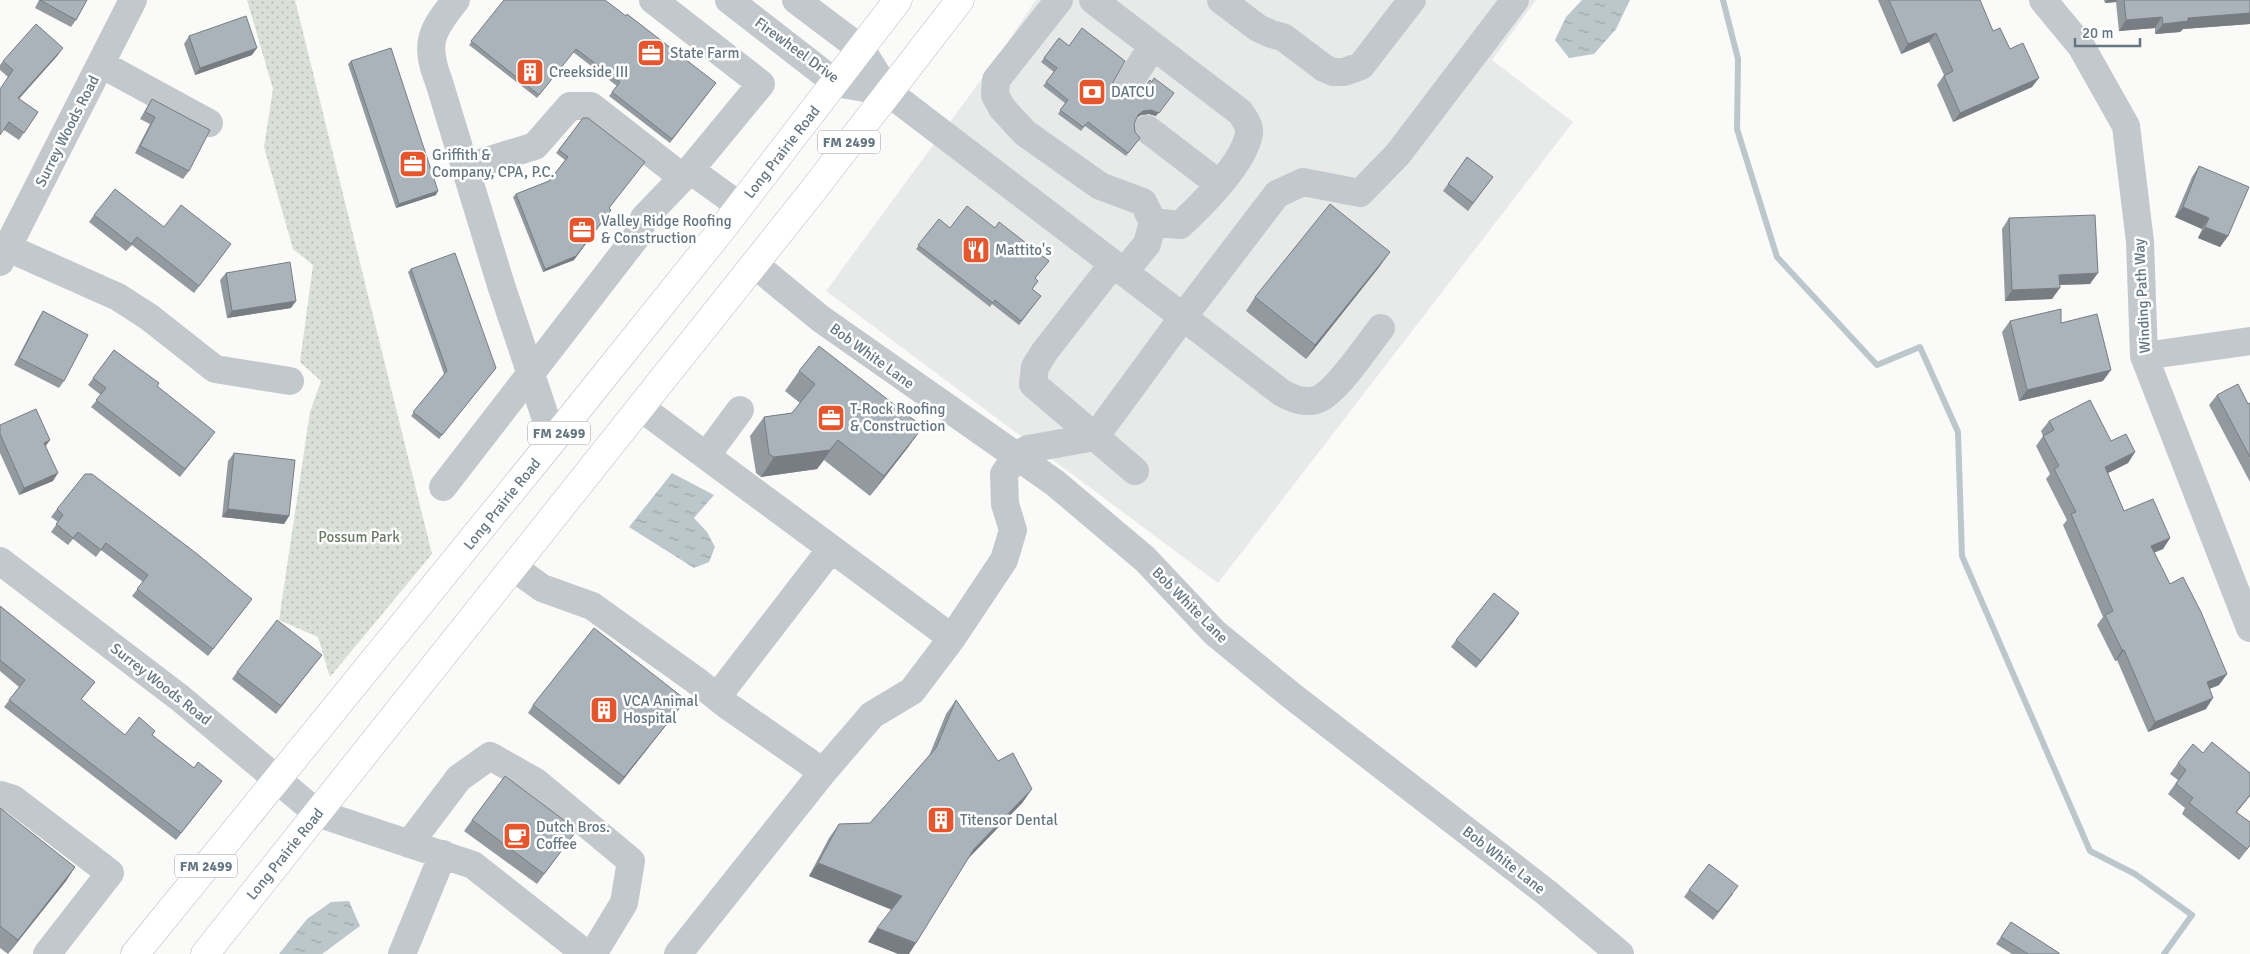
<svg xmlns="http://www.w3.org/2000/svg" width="2250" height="954" viewBox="0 0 2250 954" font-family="Signika,sans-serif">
<defs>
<pattern id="park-dots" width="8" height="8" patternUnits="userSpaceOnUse" patternTransform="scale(1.25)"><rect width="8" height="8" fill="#dadfd7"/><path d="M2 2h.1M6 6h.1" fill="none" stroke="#b4b9b4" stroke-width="1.8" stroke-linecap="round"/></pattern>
<pattern id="water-ripples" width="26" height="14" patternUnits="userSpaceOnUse" patternTransform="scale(1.25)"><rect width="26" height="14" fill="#bbc7cb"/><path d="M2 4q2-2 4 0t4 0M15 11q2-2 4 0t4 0" fill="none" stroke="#9ca6aa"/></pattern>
</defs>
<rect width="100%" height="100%" fill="#fafaf8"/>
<!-- built -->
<path fill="#e8e9e9" d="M1036,0H1536L1492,60L1573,122L1218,583L826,291L997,58Z"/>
<!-- park -->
<path fill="url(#park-dots)" d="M247,0H295L432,554L330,677L318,637L279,620L310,412L321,381L300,362L313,265L293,249L264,147L273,89Z"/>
<!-- water -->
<path fill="url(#water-ripples)" d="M1582,0H1630L1616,29L1594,54L1569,58L1555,40L1566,17Z
M672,473L714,495L694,518L707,532L715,547L709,562L694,568L629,527Z
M349,901L360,926L322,954H279L307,919L331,902Z"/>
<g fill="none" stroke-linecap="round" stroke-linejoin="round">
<!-- stream -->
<path stroke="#bbc7cb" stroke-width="6" d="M1723,0L1738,59L1737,129L1777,257L1877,365L1920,347L1958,432L1962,556L2090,851L2135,874L2192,915L2164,954"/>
<defs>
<path id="major" d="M135,954L553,440L719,233L898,0
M205,954L811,193L960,0"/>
</defs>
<!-- major casing -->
<use href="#major" stroke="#b5babe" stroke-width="29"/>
<!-- minor -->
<path stroke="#c3c8cc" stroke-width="28" d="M456,0C431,31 424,43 439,82L501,285L553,440
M653,0L761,84L690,170
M729,0L836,83L888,92
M796,0L861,49L888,92L1183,317L1095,437L1028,449L1016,457L1004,474L1005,504L1013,530L1004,560L952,638
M1059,0L996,80L995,95L1002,108L1025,133L1100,186L1143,202L1153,222L1147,244L1124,272
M1093,0L1240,112C1244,118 1250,126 1249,133C1245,162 1201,206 1180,225L1153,222
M1221,0L1258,28L1271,34L1283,37L1324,68L1333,72H1344L1361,66L1412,0
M2043,0L2081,46L2126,126L2140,242L2144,356L2250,628
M101,64L209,123
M1126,87L1153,46
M1147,129L1219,184
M464,168L535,146L570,106H591L682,177
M8,248L118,297L149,317L215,369L290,381
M0,262L133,0
M754,264L821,319L1055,483L1145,559L1215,633L1292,696L1547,893L1620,954
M1113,264L1045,351L1035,367L1033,384L1135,471
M1381,328C1368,344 1335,395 1316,400C1303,403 1293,399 1282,393L1183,317L1277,194L1303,182L1360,193L1398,154L1515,0
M2144,356L2250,341
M706,456L740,410
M443,487L637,236L644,218L690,170L740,206
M0,561L180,698L317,813L473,865L586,954
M513,567L542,588L592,606L698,682L728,706L823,772L872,715L912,691L952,638L640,407
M717,697L831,549
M0,795L13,799L110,873L47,954
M409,844L459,778L490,756L536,782L631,861L624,903L593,954
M402,954L443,854
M678,954L823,772"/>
<!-- major -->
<use href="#major" stroke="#fff" stroke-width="28"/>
</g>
<!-- wall -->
<path fill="#929a9f" d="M39,0H87L76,20L71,27L35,8Z
M504,0L626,16L716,83L670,143L609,96L617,86L573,52L537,98L469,45Z
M1878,0H1980L1993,31L2010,49L2032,87L1953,122L1937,85L1944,75L1929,42L1901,54Z
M2104,0H2250V24L2183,29L2180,32L2155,34V28L2119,31L2116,2L2105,3Z
M189,36L252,55L195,75L184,44Z
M1059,38L1113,82L1115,91L1120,97L1156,116L1149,114L1141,115L1136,118L1134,124L1135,132L1140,138L1126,156L1085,126L1081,131L1058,114L1065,103L1043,86L1054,72L1041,62Z
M58,55L19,99L38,112L19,140L4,130L8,77L0,70V65L3,61Z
M351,61L436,195L396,208L348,64Z
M152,99L189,171L183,179L135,153L150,124L140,119L147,107Z
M583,118L610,208L574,260L543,272L513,197L516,194L549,181L565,160L556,153Z
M1467,157L1493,177L1468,211L1443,191Z
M2199,166L2228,236L2220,247L2198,238L2202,229L2175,217L2192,177Z
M94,215L164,227L226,251L194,293L132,245L126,251L89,222Z
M2009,218L2090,284L2060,285L2052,299L2005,301L2002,229Z
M939,219L950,228L1035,278L1032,289L1041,296L1019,325L992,304L990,307L916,249Z
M1380,266L1306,359L1246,311L1255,297Z
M411,269L496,368L439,439L411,416L444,374L408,272Z
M226,273L291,308L227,318L220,280Z
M43,311L64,381L59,388L14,365L38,319Z
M2010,321L2103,381L2019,401L2002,332Z
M114,350L157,386L210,439L180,477L91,407L101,395L88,385Z
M799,371L909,446L870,496L824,460L817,469L761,477L756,473L750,436L764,417L792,413L800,403L785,391Z
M2217,395L2248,404L2250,403V482L2209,405Z
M2049,421L2111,441L2135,452L2128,463L2108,473L2124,511L2170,538L2163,549L2154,552L2170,584L2227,674L2219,685L2209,689L2206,709L2148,732L2117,660L2115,661L2097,625L2103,617L2063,525L2067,520L2046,479L2050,474L2036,446L2043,436L2041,431Z
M0,425L46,446L53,481L19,495L0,453Z
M234,453L289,516L284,524L222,517L228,461Z
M57,509L252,599L208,656L132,596L143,582L101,550L96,557L73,539L68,545L51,532L58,522L51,517Z
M0,606L95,682L81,700L125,735H152L194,768L222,781L176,840L4,707L19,687L0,671Z
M1519,613L1476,668L1451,647L1456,640Z
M322,655L276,714L232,679L237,672Z
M686,700L619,785L528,713L533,705Z
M956,700L1023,802L967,859L868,942L892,909L809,876L829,838L839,824L870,823L929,756L946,714Z
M2178,763L2237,812L2250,846L2239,860L2182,814L2185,808L2168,794L2178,780L2170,774Z
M0,808L75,867L66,881L8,954L0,948Z
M472,820L577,830L537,884L464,831Z
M1689,890L1733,894L1713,920L1684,897Z
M2011,922L2059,954H2012L1996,944Z"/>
<!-- shaded-wall -->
<path fill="#777d82" d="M2107,0H2117L2116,2L2105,3Z
M2250,13V24L2183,29L2180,32L2155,34L2163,24L2188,18Z
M2162,17L2155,28L2119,31L2126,20Z
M1936,33L1929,42L1901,54L1908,44Z
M63,48L58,55L13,105L18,98Z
M257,48L252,55L195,75L200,68Z
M2039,78L2032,87L1953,122L1960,113Z
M1174,93L1156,116L1149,114L1141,115L1135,119L1138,115L1143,111Z
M438,191L436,195L396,208L399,204Z
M2183,207L2209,218L2202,229L2175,217Z
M611,210L574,260L543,272L545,269Z
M2205,227L2228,236L2220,247L2198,238Z
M1390,252L1380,266L1306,359L1315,345Z
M2098,273L2090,284L2052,285L2059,275Z
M2060,288L2052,299L2005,301L2012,290Z
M296,301L291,308L227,318L232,311Z
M2111,370L2103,381L2019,401L2027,390Z
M923,427L909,446L870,496L884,476Z
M50,440L45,447L44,443Z
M838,440L817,469L761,477L774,457Z
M2135,452L2128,463L2098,478L2105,467Z
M58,473L53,481L19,495L24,488Z
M228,509L289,516L284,524L222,517Z
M2170,538L2163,549L2144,557L2151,546Z
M1519,613L1514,621L1476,668L1481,661Z
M2122,650H2124L2117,660L2115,661Z
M2227,674L2219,685L2199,693L2207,682Z
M2213,698L2206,709L2148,732L2155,722Z
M686,700L680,707L619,785L624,777Z
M1032,789L1023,802L964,863L974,849Z
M2250,795V796L2229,822L2236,812Z
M818,863L902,896L892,910L809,876Z
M75,867L66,881L8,954L18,940Z
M877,928L916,943L909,954H898L868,942Z"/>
<!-- building -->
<path fill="#aab3b9" stroke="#777d82" d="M40,0H87L76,20Z
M504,0H605L626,16L627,14L716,83L672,139L612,92L620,82L576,49L539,95L471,41Z
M1889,0H1980L1993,31L2000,28L2010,49L2023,43L2039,78L1960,113L1944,76L1953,71L1936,33L1908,44Z
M2124,0H2250V13L2188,18V21L2163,24L2162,17L2126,20Z
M246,16L257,48L200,68L189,36Z
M36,24L63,48L18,98L38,112L24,133L9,122L0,135V89L13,70L3,61Z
M1082,28L1125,61L1113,82L1115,91L1120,97L1128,99L1136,97L1150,80L1152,82L1154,78L1174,93L1159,113L1151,110L1143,111L1138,115L1134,124L1135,132L1140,138L1128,153L1088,122L1083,127L1060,110L1068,100L1046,82L1057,68L1044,58L1059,38L1069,46Z
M391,48L438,191L399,204L351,61Z
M152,99L210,130L189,171L140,146L155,117L145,112Z
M583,118H588L645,162L609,208L611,210L576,256L545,269L516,194L549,181L568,157L559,150Z
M1467,157L1493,177L1473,203L1448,184Z
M2199,166L2249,187L2228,236L2205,227L2209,218L2183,207Z
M115,189L164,227L181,205L231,244L199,286L137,237L131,244L94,215Z
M1330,204L1390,252L1315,345L1255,297Z
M967,206L995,228L999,222L1049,261L1035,278L1038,281L1032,289L1041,296L1021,321L995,300L993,303L918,245L939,219L950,228Z
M2095,215L2098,273L2059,275L2060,288L2012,290L2009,218Z
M455,253L496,368L442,435L413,412L447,371L411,269Z
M290,262L296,301L232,311L226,273Z
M2061,309V323L2097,314L2111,370L2027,390L2010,321Z
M43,311L88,335L64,381L19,358Z
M819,346L923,427L884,476L838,440L830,450L774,457L769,454L764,417L792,413L815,384L799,371Z
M114,350L159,383L157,386L215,432L185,469L96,400L106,388L93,378Z
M2238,384L2248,404L2250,403V457L2217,395Z
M2090,400L2111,441L2126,434L2135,452L2105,467L2124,511L2153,499L2170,538L2151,546L2170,584L2183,577L2201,612L2227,674L2207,682L2213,698L2155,722L2124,650H2122L2105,615L2113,611L2071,514L2076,512L2054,469L2059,466L2043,436L2054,430L2049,421Z
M36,409L50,440L44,443L58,473L24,488L0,434V425Z
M234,453L295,460L289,516L228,509Z
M85,474H92L196,553L252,599L213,649L137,589L148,575L106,543L101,550L78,532L73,538L56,524L63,515L57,509Z
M1494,593L1519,613L1481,661L1456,640Z
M0,606L95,682L81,699L125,735L139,717L155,731L152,735L194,768L198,762L222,781L181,833L9,700L25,680L0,660Z
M277,620L322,655L281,706L237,672Z
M594,628L686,700L624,777L533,705Z
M956,700L998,761L1013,753L1032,789L974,849L916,943L877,928L902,896L818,863L839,824L870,823L936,748Z
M2212,742L2250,773V795L2236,812L2250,822V845L2247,849L2189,803L2193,798L2176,784L2186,770L2178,763L2193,744L2203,753Z
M505,776L577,830L544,874L472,820Z
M0,808L75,867L18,940L0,926Z
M1709,864L1738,886L1718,912L1689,890Z
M2011,922L2059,953V954H2028L2001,937Z"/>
<!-- icons -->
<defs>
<symbol id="office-square" viewBox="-11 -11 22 22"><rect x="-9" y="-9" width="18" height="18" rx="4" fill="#e4572e" stroke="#fff"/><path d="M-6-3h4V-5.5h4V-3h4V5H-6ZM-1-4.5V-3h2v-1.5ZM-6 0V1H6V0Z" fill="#fff"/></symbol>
<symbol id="building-square" viewBox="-11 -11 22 22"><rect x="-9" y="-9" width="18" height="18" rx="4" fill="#e4572e" stroke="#fff"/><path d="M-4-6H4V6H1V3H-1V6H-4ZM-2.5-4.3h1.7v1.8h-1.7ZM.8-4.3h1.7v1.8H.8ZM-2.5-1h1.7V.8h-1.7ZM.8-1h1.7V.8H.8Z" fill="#fff"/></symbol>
<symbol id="bank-square" viewBox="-11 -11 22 22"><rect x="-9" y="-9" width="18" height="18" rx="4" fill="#e4572e" stroke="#fff"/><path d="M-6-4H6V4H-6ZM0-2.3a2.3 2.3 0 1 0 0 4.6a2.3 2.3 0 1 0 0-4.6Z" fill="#fff"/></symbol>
<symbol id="restaurant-square" viewBox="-11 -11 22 22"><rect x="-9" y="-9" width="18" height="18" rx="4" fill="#e4572e" stroke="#fff"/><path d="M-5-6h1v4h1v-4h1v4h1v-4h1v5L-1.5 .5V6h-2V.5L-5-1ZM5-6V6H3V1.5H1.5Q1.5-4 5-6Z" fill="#fff"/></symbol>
<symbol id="cafe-square" viewBox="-11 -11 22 22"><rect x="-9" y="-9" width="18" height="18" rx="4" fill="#e4572e" stroke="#fff"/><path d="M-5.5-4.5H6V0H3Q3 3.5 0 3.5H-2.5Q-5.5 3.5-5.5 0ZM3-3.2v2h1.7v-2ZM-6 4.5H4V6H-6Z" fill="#fff"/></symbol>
</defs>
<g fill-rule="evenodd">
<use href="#office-square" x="635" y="37" width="32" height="32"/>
<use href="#building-square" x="514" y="56" width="32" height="32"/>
<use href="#bank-square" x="1076" y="76" width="32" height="32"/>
<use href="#office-square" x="397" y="148" width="32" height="32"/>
<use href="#office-square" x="566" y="214" width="32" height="32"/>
<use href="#restaurant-square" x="960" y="234" width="32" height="32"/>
<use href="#office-square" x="815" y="402" width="32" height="32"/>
<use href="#building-square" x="588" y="694" width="32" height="32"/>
<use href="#building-square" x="925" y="804" width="32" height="32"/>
<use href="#cafe-square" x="501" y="820" width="32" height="32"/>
</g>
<g text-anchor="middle" stroke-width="5" stroke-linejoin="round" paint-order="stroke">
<!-- shield labels -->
<g fill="#fff" stroke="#939fa8" stroke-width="1">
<rect x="818" y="130.5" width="62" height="23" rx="4"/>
<rect x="528" y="421.5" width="62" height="23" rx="4"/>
<rect x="175" y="854.5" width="62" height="23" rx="4"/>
</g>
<g font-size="14" font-weight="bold" fill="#657683">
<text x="849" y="147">FM 2499</text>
<text x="559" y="438">FM 2499</text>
<text x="206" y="871">FM 2499</text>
</g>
<!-- street labels -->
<g font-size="15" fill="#657683" stroke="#fff">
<text transform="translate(797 50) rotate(36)" y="5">Firewheel Drive</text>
<text transform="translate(67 131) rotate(-63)" y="5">Surrey Woods Road</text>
<text transform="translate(782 152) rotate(-52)" y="5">Long Prairie Road</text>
<text transform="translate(2142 296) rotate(-93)" y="5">Winding Path Way</text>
<text transform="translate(872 356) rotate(36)" y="5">Bob White Lane</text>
<text transform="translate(502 504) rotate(-51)" y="5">Long Prairie Road</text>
<text transform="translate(1190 605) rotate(45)" y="5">Bob White Lane</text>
<text transform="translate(161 684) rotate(38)" y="5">Surrey Woods Road</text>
<text transform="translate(285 854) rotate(-51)" y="5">Long Prairie Road</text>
<text transform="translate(1504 860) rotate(38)" y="5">Bob White Lane</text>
</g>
<!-- poi labels -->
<g font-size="15" fill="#657683" stroke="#fff" text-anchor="start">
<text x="670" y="58">State Farm</text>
<text x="549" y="77">Creekside III</text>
<text x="1111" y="97">DATCU</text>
<text x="432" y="160">Griffith &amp;<tspan x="432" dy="17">Company, CPA, P.C.</tspan></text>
<text x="601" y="226">Valley Ridge Roofing<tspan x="601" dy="17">&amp; Construction</tspan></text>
<text x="995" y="255">Mattito's</text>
<text x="850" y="414">T-Rock Roofing<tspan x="850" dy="17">&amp; Construction</tspan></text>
<text x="623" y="706">VCA Animal<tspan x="623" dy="17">Hospital</tspan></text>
<text x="960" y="825">Titensor Dental</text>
<text x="536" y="832">Dutch Bros.<tspan x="536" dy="17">Coffee</tspan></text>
</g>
<!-- park labels -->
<g font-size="15" fill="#687a64" stroke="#fff">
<text x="359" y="542">Possum Park</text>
</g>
</g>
<!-- scale -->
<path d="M2075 38v8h65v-8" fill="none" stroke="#657683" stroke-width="2.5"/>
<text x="2082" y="38" font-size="15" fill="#657683" stroke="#ffffff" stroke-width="4" paint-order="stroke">20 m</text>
</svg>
